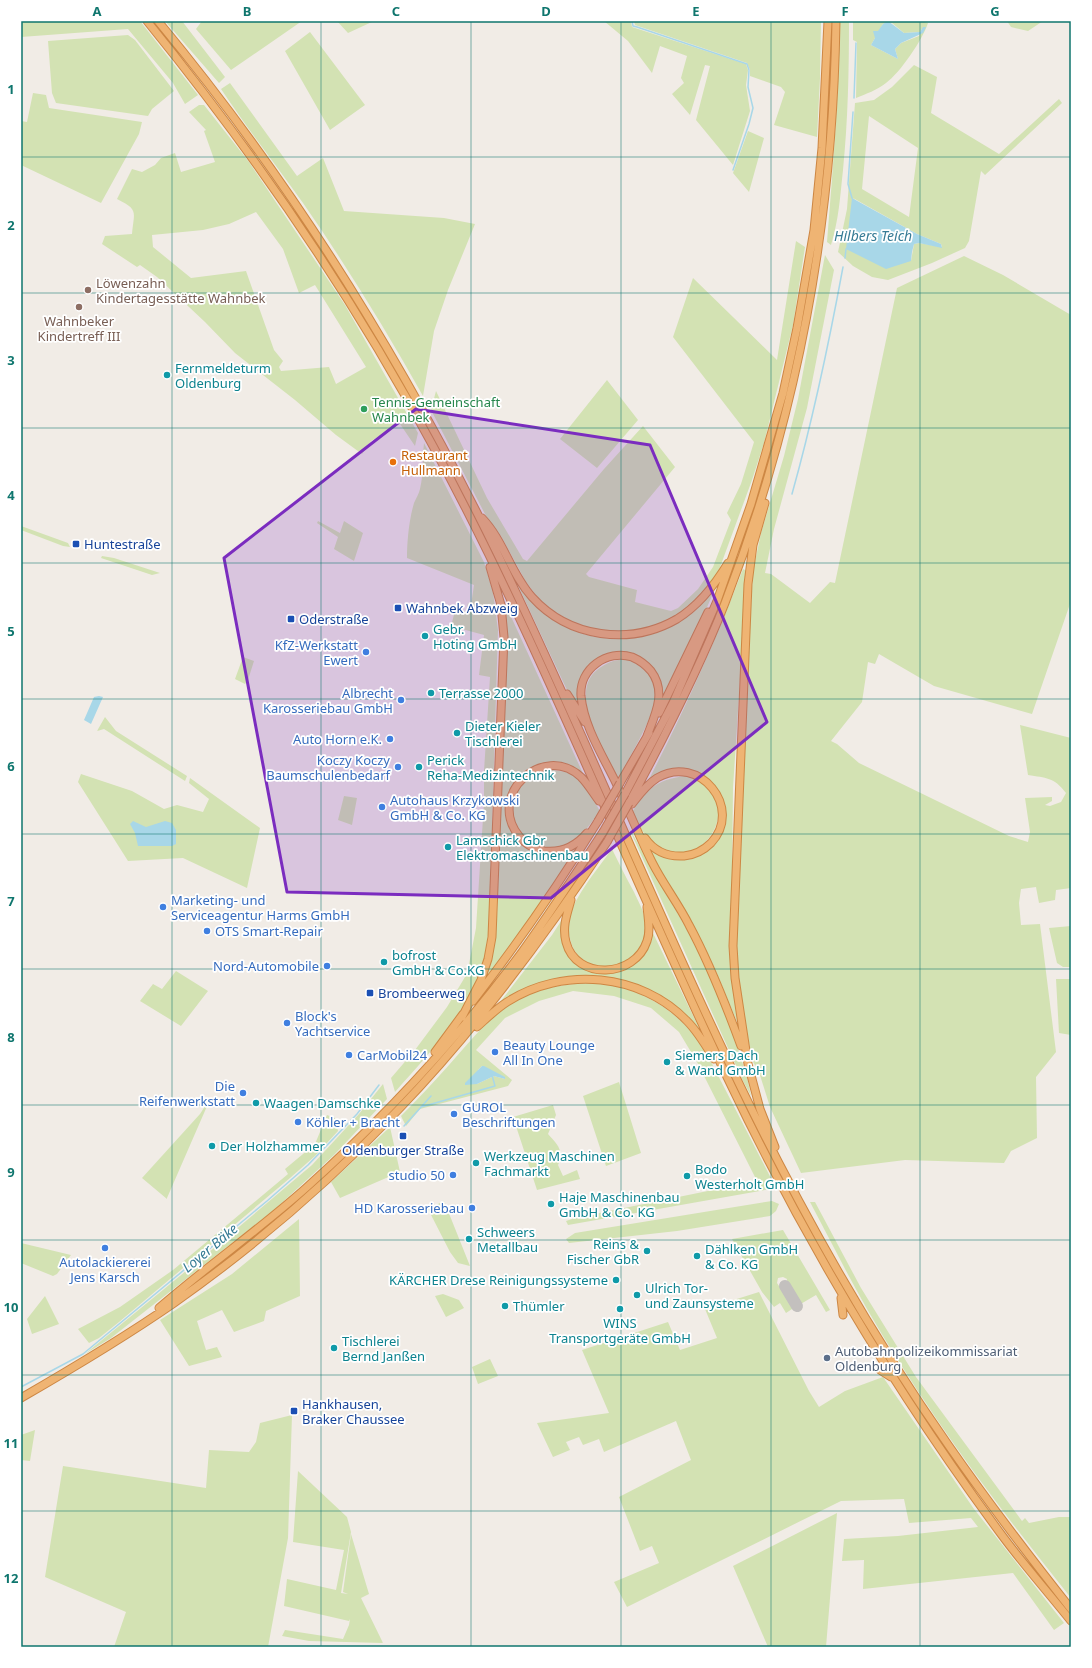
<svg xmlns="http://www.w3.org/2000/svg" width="1092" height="1668" viewBox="0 0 1092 1668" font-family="'Noto Sans',sans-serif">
<rect width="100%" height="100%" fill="#f1ece6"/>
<!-- green -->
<path fill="#d3e2b3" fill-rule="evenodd" d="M21,21H140L198,95L185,104L173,83L128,29L21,37Z
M165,21H182L225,77L219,83Z
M202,21H302L231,70L196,29Z
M337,21H374L348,33Z
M604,21H631L632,27L746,64L748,70L746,85L750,111L733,165L696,120L710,66L705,65L690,115L672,94L684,83L681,78L687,56L660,46L652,73L628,41Z
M634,21H821L820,78L817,137L774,125L785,92L781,87L750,76V70L747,63L635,25Z
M839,21H849C849,71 848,120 843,170C840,197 839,219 831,245L827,242C833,168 839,95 839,21Z
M853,21H920L928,23C923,39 900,73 886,83C877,90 866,94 856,98L857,42L853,40ZM892,23L904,33L920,32L923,27L919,36L901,43L895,49L898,59L871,45L883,24Z
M1007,21H1043L1028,31L1011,27Z
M310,32L365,105L330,130L285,51Z
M128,35L135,40L174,91L152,109L148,116L56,103L52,93L48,41Z
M914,65L937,77L931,113L999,154L1059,99L1062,103L985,175L981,171L969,241L965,248L932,263L888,280L872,277L853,266L838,252L847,209L855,103L874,100L892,87ZM869,116L918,148L909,217L862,189ZM853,198L917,234L941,244L942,247L919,243L914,244L911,261Z
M230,83L297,176L323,158L344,211L444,218L475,224L448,290L434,331L423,396C386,330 346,265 303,203C276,165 247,128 221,89Z
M33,93L46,95L49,108L142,122L139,134L101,203L21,165V121L27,122Z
M199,105H204L249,162L345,305L418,433L415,446L400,424L371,441L362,454L336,435L295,400L235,353L205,322L157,277L140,265L137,267L102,244L105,236L132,234C134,211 139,210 117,199L132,169L142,172L155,165L161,158L175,153L181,172L215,162L204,131L206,130L189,112ZM256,212L283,249L299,293L315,285L366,367L336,384L329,367L281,371L279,367L283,361L274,350L246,271L191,278L153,247L152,235L203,230L229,224Z
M748,131L764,138L749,192L733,173Z
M796,241L805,247L793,325L764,443L752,480L719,570L702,595L675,618L654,627L633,632L611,633L573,623L552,610L538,598L526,582L501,536L486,516L431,410L436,391L487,498L523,559L527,561L604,469L643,426L675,467L586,574L589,577L637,590L635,602L671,611L678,608L698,589L713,567L731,520L727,513L741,484L754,442L673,337L693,278L777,360Z
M825,255L834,270L807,408L774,529L765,573L771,574L810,603L830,582L835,583L897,288L964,256L1003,275L1071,315V601L1032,714L934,686L879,654L875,664L868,662L862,702L831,741L837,744L859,763L1009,836L1028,842L1030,832L1025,798L1052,797V801L1045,805L1050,806L1061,802L1066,793C1054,777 1046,778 1028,775L1020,725L1071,738V888L1056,890L1055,900L1039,903L1036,887L1021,889L1019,903L1021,925L1040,924L1056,1052L1036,1077L1037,1138L1011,1151L1004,1163L905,1160L801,1173L770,1107L759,1072L752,1060L741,997L736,951L741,781L753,571L761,533L784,456L798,399Z
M607,380L638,420L597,468L560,439Z
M424,443L484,562L493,592L498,630L489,929C486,948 484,966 476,983C458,1024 424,1059 395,1092L391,1078L415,1050L447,1007L465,977L469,964L476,928L484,802V771L490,677L479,675L484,635L451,626L456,607L466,612L468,603L471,605L474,585L407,558C407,541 409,520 414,503C416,498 419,494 420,489C424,472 422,460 424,443Z
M318,521L340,533L344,521L363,533L354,561L334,549L338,537L317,523Z
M21,526L68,543L70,547L63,546L21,530Z
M102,556L114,558L160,573L152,575L101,558Z
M743,569L747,571L733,788L731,964L738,1024L714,967L682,905L644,844C655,853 666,857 680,859L719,837L720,794L708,778L690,770L648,781C684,712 715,642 743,569Z
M513,575C523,585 533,596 542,607C546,611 550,616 555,620C591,645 639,644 677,623C692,616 703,603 714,591L702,619L662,699V686L656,673L645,661L608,654L600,657L590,665L582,679V712L574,703L567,690Z
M502,597L586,780L574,769L537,766L526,772L515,782L507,799V814L512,831L520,841L548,854L583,841L561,877L484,983L491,961L497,917L505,686Z
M243,657L254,661L248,680L245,684L235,679Z
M625,659C671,676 655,710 638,742C631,755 624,768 617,781C605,754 567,694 597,670C606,663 613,660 625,659Z
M105,717L116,731L187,776L185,781L104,729L97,731Z
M547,769C553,770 560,771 566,772C583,777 592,797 600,811C591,823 584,834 571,843C536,866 497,822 520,787C522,784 525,779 527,777C532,773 542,771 547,769Z
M81,774L132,791L164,809L177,805L203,812L209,799L189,783L190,778L260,828L247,888L183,858L128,861L78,782Z
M685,776C754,794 702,881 656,845C645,837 639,825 631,814C646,789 656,780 685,776Z
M344,796L357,798L352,825L338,820Z
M628,826L707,965L729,1020L747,1077L751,1096L742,1079Z
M612,849C619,863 626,878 634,892C638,901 644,911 645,920C654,970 582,987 570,939C569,935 567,931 567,927C570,901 597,870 612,849Z
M563,918L566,949C574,954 591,970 599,972C614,977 637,967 644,953C648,946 649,936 651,929L702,1034L663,999L609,978L592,976H576L539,983L521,991L497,1006L552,935Z
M1071,926V967H1063L1057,963L1049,928Z
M176,971L208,991L181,1026L140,1001L153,984L162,989Z
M1056,979H1071V1035L1059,1033Z
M589,983C597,984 604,983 611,985C652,993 687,1019 707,1054L776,1188L568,1225L566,1221L575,1218L757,1181L697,1062L679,1032L651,1008L614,996L573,991L539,1001L505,1018L476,1050L512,1080L508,1086L420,1109L406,1126L401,1116C417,1100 433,1083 449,1065C469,1043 487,1018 514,1002C537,988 563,984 589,983ZM482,1066L504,1077L505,1079L494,1076L477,1084L478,1070Z
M619,1082L641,1153L606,1166L583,1096Z
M383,1084L387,1099L334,1155L274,1210L111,1338L85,1354L214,1248L312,1165L359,1114Z
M211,1097L167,1198V1199L142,1178L200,1114Z
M553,1105L556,1115L548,1134C557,1144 565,1151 558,1165L563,1176L577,1170L580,1179L537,1190L513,1117Z
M327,1115L335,1118L338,1131L315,1156L290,1178L119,1322L99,1338L89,1343L78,1329L120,1307L173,1270L288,1174L285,1169L315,1144Z
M390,1127L400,1172L340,1198L331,1182Z
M444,1201L470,1266L458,1263L450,1252L428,1209Z
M772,1201L779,1204L776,1211L770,1216L677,1231L569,1243L566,1239L575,1233Z
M810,1202H815L861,1288L916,1377L1022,1521L1025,1518L1029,1523L1059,1517H1071V1598C997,1506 926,1411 867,1309C847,1274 829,1238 810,1202Z
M299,1219L300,1296L266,1311L264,1321L234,1332L222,1310L197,1321L206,1350L217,1347L222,1357L189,1366L160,1320L232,1274Z
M783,1230L830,1310L826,1312L816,1295L799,1305L786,1285L787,1279L783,1277L778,1278L777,1283L779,1286L783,1287L795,1307L786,1313L780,1303L774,1307L762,1292L732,1239Z
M21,1243L71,1255L57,1274L53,1276L21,1263Z
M759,1292L809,1391L819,1407L845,1391L883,1377L974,1509L1064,1623L1054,1630L1013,1573L863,1589L864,1560L842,1561L844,1539L898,1536L978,1527L971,1518L909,1523L904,1499L841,1501L627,1607L614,1582L659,1563L652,1546L640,1551L619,1497L691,1460L676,1421L604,1452L599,1439L583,1445L579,1437L566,1442L570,1450L553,1457L537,1423L609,1413L582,1350L668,1322L680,1350L717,1338L705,1309Z
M443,1294L459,1300L464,1308L446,1317L435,1296Z
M45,1296L59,1324L32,1334L27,1319Z
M490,1359L498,1376L478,1384L472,1367Z
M292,1415L288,1538L268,1647H114L126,1612L45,1577L63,1466L206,1488L209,1450L249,1452L256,1442L260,1423Z
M35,1430L30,1461L21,1460V1435Z
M298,1471L347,1517L351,1532L341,1593L348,1594L343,1592L351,1534L369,1594L361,1598L383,1643L309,1641L282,1636L285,1630L343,1639L349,1625L350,1619L349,1621L284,1606L287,1579L336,1590L344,1550L293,1542Z
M837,1513L826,1647H768L733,1566Z"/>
<!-- water -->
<path fill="#a8d7e8" d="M888,21L904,33L920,32L923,27H926L923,33L901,43L895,49L898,59L871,45L875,38L873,31H878L883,24Z
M852,198L917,234L941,244L942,248L919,243L914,244L912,252L911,261L886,269L846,249Z
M99,696L103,697L91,724L84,720L94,697Z
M133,821L146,827L165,821L172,823L176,830V844L172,846H138L135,833L130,824Z
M482,1066H484L505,1077V1079L494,1076L477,1084L465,1085V1083Z"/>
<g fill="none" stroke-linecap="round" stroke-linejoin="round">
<!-- stream -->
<path stroke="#a8d7e8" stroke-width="1.5" d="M632,21L633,26L637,27L747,64L749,70L748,87L753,108L749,124L733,170
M854,98L856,43
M852,198L848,184L853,112
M845,258L846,249
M792,494C813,419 829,343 843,267
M421,1107L495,1086L492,1075
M404,1126L431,1096
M21,1387L83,1354L267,1201L308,1165L357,1114L379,1085"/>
<!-- taxiway -->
<path stroke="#c3c0be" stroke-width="12" d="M785,1286L797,1306"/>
<defs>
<path id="highway" d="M147,21C255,154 352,295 433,446C544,651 627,869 728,1079C804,1239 896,1392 1001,1534C1023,1564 1048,1592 1071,1621
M158,21C294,185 406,366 499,557C588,740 663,930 753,1112C810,1227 875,1341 949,1446C988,1502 1029,1556 1071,1609
M765,503L753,545L748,584L733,946L735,978L748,1064L760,1109L775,1147
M482,518C504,541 511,574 532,597C569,638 630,646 677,619C698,606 716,583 728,563
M567,694L585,722
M659,713L708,612
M647,736C655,715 667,692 651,671C646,665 639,660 632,657C607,649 579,669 581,696C584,727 603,756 616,783C628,809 639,836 652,862C663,884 678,903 689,925C710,964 726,1005 741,1046
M620,783L649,733
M625,794L673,703L717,601L751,504L783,393L797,328L814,230L822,148L828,21
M629,803C664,738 698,672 725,603C798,415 833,222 836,21
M632,804C639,795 646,785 657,778C699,753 744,808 711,843C704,850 694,855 684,856C668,857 654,851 645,838
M587,833C576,846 561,853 544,851C534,849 525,844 519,836C486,795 543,742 581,777C588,784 593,793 599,801
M571,900C567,914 562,927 566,942C576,981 635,978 647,941C651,930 648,918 647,907
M473,1001C518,943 559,884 598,821
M462,1017L481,980L488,959L492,937L504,637L501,605L490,567
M477,1027C487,1018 496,1009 507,1002C563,966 641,973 687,1021C698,1032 706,1046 714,1059
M435,1052L463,1014
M841,1298L843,1315
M159,1308C207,1266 259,1230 307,1187C386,1116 459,1037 522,952C550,913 577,872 603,832
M880,1370L891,1377
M21,1398C73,1368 125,1337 174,1303C255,1246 330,1181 398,1110C477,1028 545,936 607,842"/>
</defs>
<!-- highway casing -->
<use href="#highway" stroke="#cd8744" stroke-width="9"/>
<!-- highway -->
<use href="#highway" stroke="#efb473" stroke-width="7"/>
<defs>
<path id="highway-bridge" d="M598,821L620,783
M603,832L625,794
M607,842L629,803"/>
</defs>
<!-- highway-bridge casing -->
<use href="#highway-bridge" stroke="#cd8744" stroke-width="9" stroke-linecap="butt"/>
<!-- highway-bridge -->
<use href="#highway-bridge" stroke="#efb473" stroke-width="7"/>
</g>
<!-- marked area -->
<path fill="#7b2cbf" fill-opacity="0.2" stroke="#7b2cbf" stroke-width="3" stroke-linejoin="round" d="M416,409L650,445L767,722L551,898L287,892L224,558Z"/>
<!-- grid -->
<path fill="none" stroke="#0f766e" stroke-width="1" stroke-opacity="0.55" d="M172,21V1647M321,21V1647M471,21V1647M621,21V1647M771,21V1647M920,21V1647M21,157H1071M21,293H1071M21,428H1071M21,563H1071M21,699H1071M21,834H1071M21,969H1071M21,1105H1071M21,1240H1071M21,1375H1071M21,1511H1071"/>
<!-- markers -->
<g fill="#8d6e63" stroke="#fff" stroke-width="1.5">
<circle cx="88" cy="290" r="4"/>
<circle cx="79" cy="307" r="4"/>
</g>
<g fill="#0f9aa8" stroke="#fff" stroke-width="1.5">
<circle cx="167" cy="375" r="4"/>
<circle cx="425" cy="636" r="4"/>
<circle cx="431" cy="693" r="4"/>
<circle cx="457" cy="733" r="4"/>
<circle cx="419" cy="767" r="4"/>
<circle cx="448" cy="847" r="4"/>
<circle cx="384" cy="962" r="4"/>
<circle cx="667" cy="1062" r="4"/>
<circle cx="256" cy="1103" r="4"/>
<circle cx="212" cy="1146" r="4"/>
<circle cx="476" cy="1163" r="4"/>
<circle cx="687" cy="1176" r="4"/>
<circle cx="551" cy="1204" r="4"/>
<circle cx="469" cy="1239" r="4"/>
<circle cx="647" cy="1251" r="4"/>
<circle cx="697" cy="1256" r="4"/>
<circle cx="616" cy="1280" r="4"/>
<circle cx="637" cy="1295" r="4"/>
<circle cx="505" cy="1306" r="4"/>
<circle cx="620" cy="1309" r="4"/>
<circle cx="334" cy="1348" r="4"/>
</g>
<circle fill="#2e9e5b" stroke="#fff" stroke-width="1.5" cx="364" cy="409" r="4"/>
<circle fill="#e8710a" stroke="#fff" stroke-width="1.5" cx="393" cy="462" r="4"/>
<g fill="#1a4fb4" stroke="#fff" stroke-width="1.5">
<rect x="72" y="540" width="8" height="8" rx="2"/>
<rect x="394" y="604" width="8" height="8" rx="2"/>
<rect x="287" y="615" width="8" height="8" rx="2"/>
<rect x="366" y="989" width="8" height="8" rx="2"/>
<rect x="399" y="1132" width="8" height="8" rx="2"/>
<rect x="290" y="1407" width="8" height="8" rx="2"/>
</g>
<g fill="#3f7fe0" stroke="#fff" stroke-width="1.5">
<circle cx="366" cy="652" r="4"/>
<circle cx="401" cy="700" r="4"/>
<circle cx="390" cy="739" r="4"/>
<circle cx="398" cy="767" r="4"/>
<circle cx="382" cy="807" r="4"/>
<circle cx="163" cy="907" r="4"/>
<circle cx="207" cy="931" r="4"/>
<circle cx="327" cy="966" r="4"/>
<circle cx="287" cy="1023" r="4"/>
<circle cx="495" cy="1052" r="4"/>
<circle cx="349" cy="1055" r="4"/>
<circle cx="243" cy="1093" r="4"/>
<circle cx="454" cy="1114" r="4"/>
<circle cx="298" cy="1122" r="4"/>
<circle cx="453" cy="1175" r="4"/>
<circle cx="472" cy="1208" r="4"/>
<circle cx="105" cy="1248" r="4"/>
</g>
<circle fill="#5c6f8a" stroke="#fff" stroke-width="1.5" cx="827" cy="1358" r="4"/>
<g text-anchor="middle" stroke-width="3.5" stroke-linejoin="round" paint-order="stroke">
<!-- education labels -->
<g font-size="13" fill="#785e54" stroke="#fff" text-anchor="start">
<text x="96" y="288">Löwenzahn<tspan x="96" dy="15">Kindertagesstätte Wahnbek</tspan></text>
<text x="79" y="326" text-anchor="middle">Wahnbeker<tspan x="79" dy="15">Kindertreff III</tspan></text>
</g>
<!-- culture labels -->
<g font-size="13" fill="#0d838f" stroke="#fff" text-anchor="start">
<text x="175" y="373">Fernmeldeturm<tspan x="175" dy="15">Oldenburg</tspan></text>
<text x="433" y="634">Gebr.<tspan x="433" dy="15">Hoting GmbH</tspan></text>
<text x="439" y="698">Terrasse 2000</text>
<text x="465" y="731">Dieter Kieler<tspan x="465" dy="15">Tischlerei</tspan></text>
<text x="427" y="765">Perick<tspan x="427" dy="15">Reha-Medizintechnik</tspan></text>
<text x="456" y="845">Lamschick Gbr<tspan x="456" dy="15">Elektromaschinenbau</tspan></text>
<text x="392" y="960">bofrost<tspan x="392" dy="15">GmbH &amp; Co.KG</tspan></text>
<text x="675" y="1060">Siemers Dach<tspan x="675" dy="15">&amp; Wand GmbH</tspan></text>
<text x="264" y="1108">Waagen Damschke</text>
<text x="220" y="1151">Der Holzhammer</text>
<text x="484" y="1161">Werkzeug Maschinen<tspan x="484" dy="15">Fachmarkt</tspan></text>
<text x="695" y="1174">Bodo<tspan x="695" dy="15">Westerholt GmbH</tspan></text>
<text x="559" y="1202">Haje Maschinenbau<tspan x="559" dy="15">GmbH &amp; Co. KG</tspan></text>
<text x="477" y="1237">Schweers<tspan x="477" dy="15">Metallbau</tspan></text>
<text x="639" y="1249" text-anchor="end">Reins &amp;<tspan x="639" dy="15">Fischer GbR</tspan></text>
<text x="705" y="1254">Dählken GmbH<tspan x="705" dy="15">&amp; Co. KG</tspan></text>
<text x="608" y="1285" text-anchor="end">KÄRCHER Drese Reinigungssysteme</text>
<text x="645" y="1293">Ulrich Tor-<tspan x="645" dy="15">und Zaunsysteme</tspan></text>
<text x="513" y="1311">Thümler</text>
<text x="620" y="1328" text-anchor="middle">WINS<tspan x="620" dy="15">Transportgeräte GmbH</tspan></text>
<text x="342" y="1346">Tischlerei<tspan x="342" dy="15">Bernd Janßen</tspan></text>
</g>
<!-- leisure labels -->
<g font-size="13" fill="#27864d" stroke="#fff" text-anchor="start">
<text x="372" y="407">Tennis-Gemeinschaft<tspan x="372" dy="15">Wahnbek</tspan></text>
</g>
<!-- food labels -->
<g font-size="13" fill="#c56008" stroke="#fff" text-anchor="start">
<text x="401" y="460">Restaurant<tspan x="401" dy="15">Hullmann</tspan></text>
</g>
<!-- transit labels -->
<g font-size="13" fill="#164399" stroke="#fff" text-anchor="start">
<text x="84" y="549">Huntestraße</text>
<text x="406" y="613">Wahnbek Abzweig</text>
<text x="299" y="624">Oderstraße</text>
<text x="378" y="998">Brombeerweg</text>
<text x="403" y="1155" text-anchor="middle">Oldenburger Straße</text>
<text x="302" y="1409">Hankhausen,<tspan x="302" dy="15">Braker Chaussee</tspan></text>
</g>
<!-- shop labels -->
<g font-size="13" fill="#366cbe" stroke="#fff" text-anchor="end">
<text x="358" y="650">KfZ-Werkstatt<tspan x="358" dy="15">Ewert</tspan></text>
<text x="393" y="698">Albrecht<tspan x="393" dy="15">Karosseriebau GmbH</tspan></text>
<text x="382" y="744">Auto Horn e.K.</text>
<text x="390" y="765">Koczy Koczy<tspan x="390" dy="15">Baumschulenbedarf</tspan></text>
<text x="390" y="805" text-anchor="start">Autohaus Krzykowski<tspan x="390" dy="15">GmbH &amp; Co. KG</tspan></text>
<text x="171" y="905" text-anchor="start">Marketing- und<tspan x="171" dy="15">Serviceagentur Harms GmbH</tspan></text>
<text x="215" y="936" text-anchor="start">OTS Smart-Repair</text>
<text x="319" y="971">Nord-Automobile</text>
<text x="295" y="1021" text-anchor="start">Block's<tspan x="295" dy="15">Yachtservice</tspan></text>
<text x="503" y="1050" text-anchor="start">Beauty Lounge<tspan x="503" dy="15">All In One</tspan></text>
<text x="357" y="1060" text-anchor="start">CarMobil24</text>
<text x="235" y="1091">Die<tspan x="235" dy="15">Reifenwerkstatt</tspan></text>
<text x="462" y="1112" text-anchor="start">GUROL<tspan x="462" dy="15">Beschriftungen</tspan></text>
<text x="306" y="1127" text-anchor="start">Köhler + Bracht</text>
<text x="445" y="1180">studio 50</text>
<text x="464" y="1213">HD Karosseriebau</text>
<text x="105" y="1267" text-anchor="middle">Autolackiererei<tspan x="105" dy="15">Jens Karsch</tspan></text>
</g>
<!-- service labels -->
<g font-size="13" fill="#4e5e75" stroke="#fff" text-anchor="start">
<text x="835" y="1356">Autobahnpolizeikommissariat<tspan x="835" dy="15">Oldenburg</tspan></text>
</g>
<!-- water labels -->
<g font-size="14" font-style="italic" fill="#367b95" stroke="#fff">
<text x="873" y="241">Hilbers Teich</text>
<text transform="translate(210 1248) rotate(-40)" y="5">Loyer Bäke</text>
</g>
</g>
<!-- border -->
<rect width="1092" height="1668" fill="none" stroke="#ffffff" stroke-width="44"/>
<rect x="22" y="22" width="1048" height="1624" fill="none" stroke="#0f766e" stroke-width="1.5"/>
<g font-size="13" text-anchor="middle" font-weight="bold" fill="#0f766e">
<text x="97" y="16">A</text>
<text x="247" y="16">B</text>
<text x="396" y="16">C</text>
<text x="546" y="16">D</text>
<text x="696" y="16">E</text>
<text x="845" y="16">F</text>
<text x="995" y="16">G</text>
<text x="11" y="94">1</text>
<text x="11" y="230">2</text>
<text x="11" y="365">3</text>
<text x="11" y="500">4</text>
<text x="11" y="636">5</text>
<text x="11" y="771">6</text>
<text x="11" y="906">7</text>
<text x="11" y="1042">8</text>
<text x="11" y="1177">9</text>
<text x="11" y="1312">10</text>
<text x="11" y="1448">11</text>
<text x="11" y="1583">12</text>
</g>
</svg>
